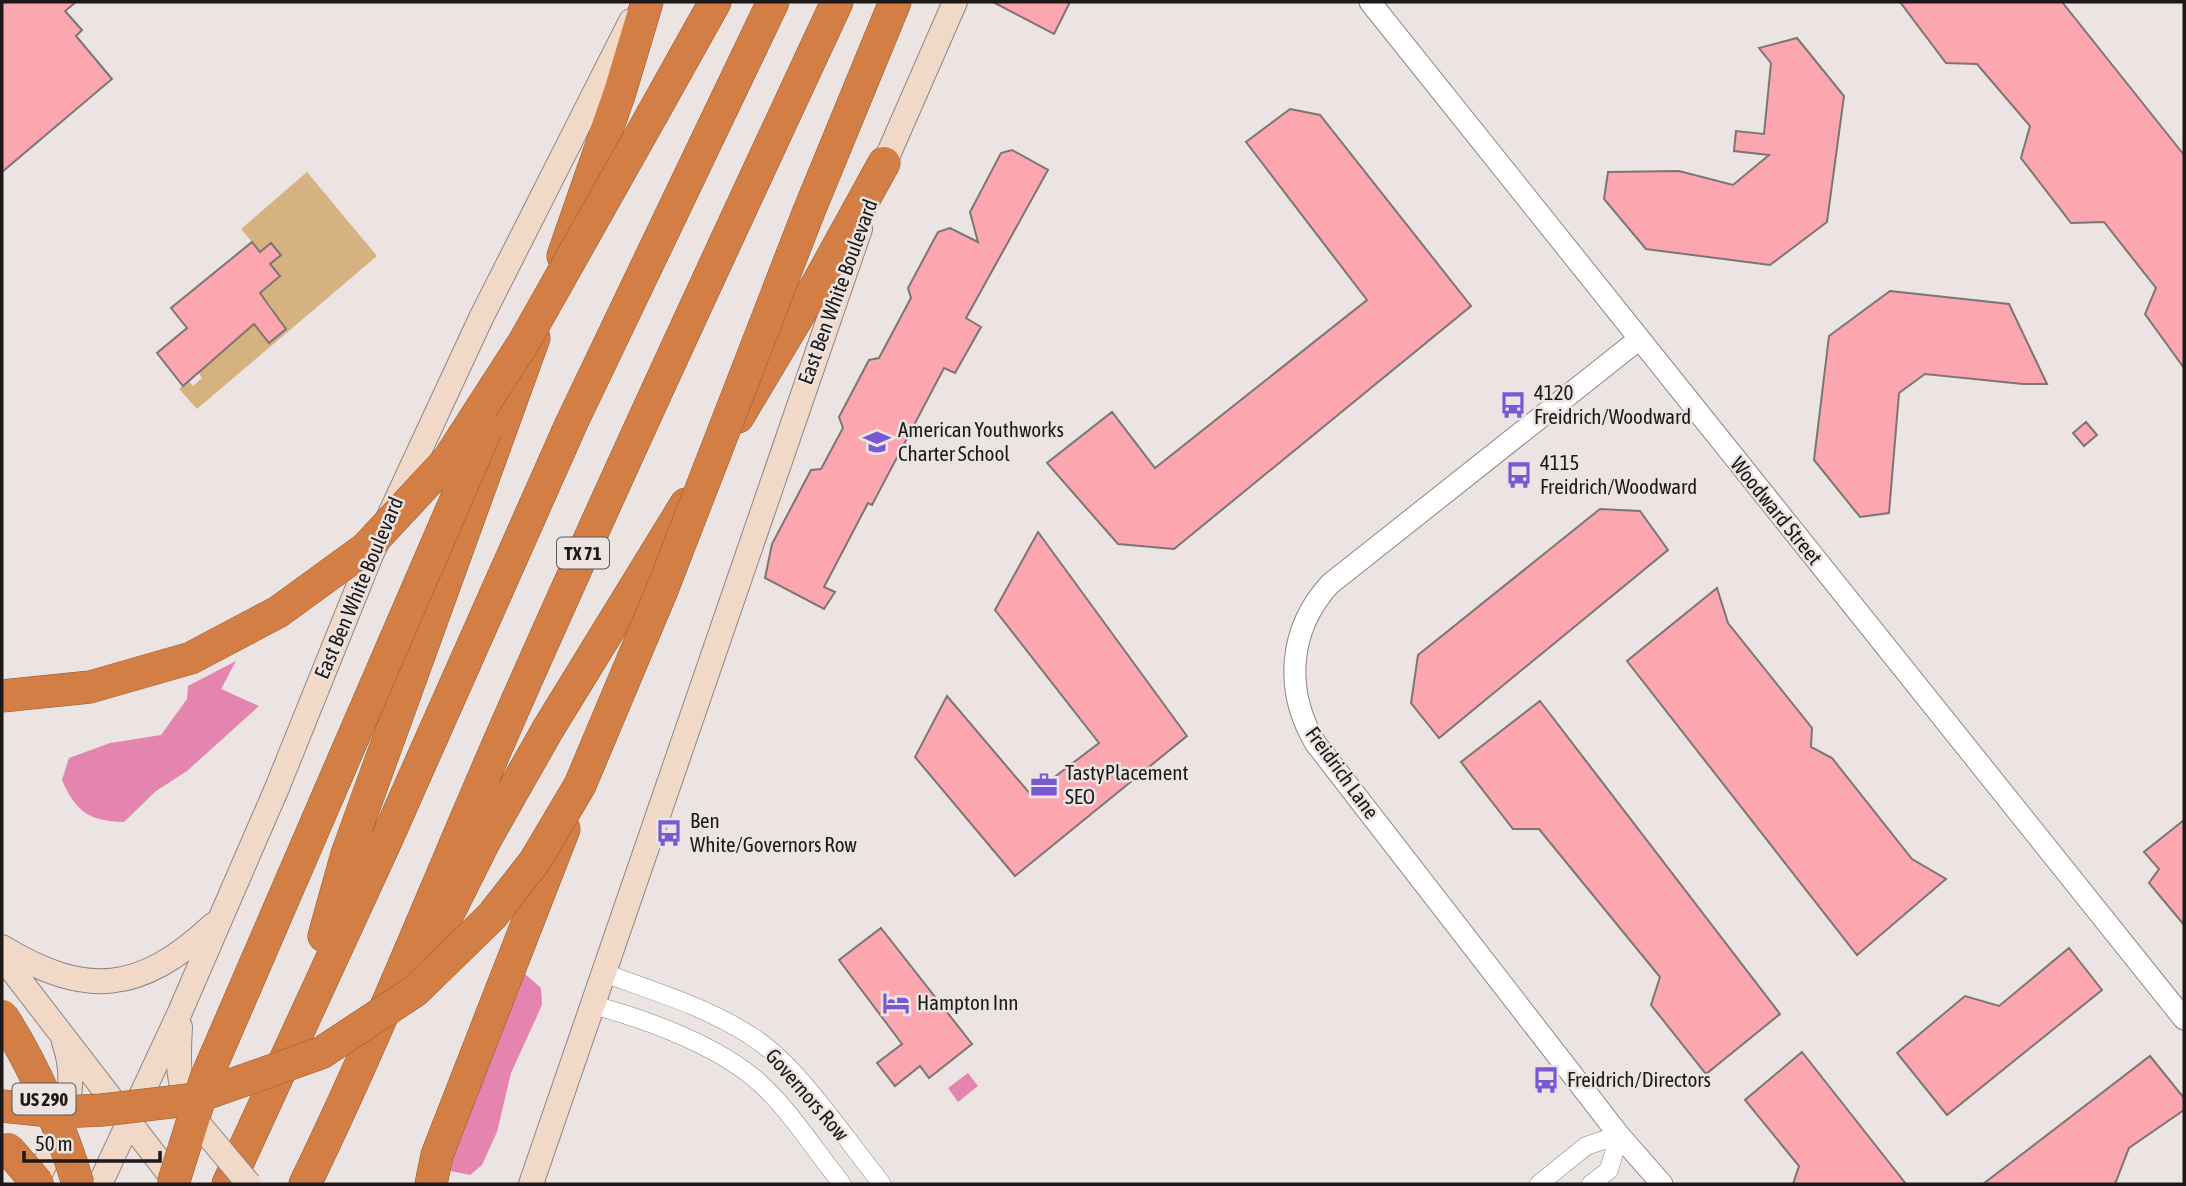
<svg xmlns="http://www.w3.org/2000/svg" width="2186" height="1186" viewBox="0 0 2186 1186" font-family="'Asap Condensed',sans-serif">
<rect width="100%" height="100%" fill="#ebe4e2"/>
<!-- green -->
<path fill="#d7b281" d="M307,172L377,256L197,409L179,389L189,381L193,386L202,378L198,372L273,308L260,293L280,275L241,229Z"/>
<!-- water -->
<path fill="#e385af" d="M236,661L221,689L259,706L187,771L156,791L124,822C89,821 76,812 62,780L69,758L110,743L161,735L187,699L188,686Z
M505,970L525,974L541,988L542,1005L511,1073L497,1132L482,1165L470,1175L441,1169Z
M968,1073L978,1086L958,1102L948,1088Z"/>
<!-- building -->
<path fill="#fca7b0" stroke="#7c7575" stroke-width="2" d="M2,2H76L65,11L82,30L76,36L112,79L2,172Z
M993,2H1070L1054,34Z
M1900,2H2062L2184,155V368L2145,314L2156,288L2104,222L2071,223L2021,158L2030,126L1977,64L1946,63Z
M1797,38L1844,96L1827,222L1770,265L1646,249L1604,199L1608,172L1679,171L1733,185L1769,155L1734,151L1736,131L1764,134L1771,63L1759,48Z
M1290,109L1320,115L1471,306L1174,549L1118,544L1047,463L1112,412L1155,468L1367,300L1246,142Z
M1012,150L1048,170L966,318L981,327L955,373L944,368L872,505L868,503L824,587L835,592L824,609L765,578L772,544L811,470L821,469L843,428L839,417L869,360L879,358L911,298L908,288L938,232L950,228L978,242L970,212L1001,153Z
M252,242L260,252L271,243L281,255L270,264L280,276L260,293L286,329L269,343L254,324L183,386L157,353L187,328L171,308Z
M1890,291L2009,304L2047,384H2023L1925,374L1899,393L1889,513L1860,517L1814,460L1829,336Z
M2086,422L2097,435L2084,446L2073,433Z
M1600,509L1640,511L1668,550L1439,738L1411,703L1418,655Z
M1038,532L1187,736L1015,876L915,757L947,696L1031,795L1099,743L995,610Z
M1717,588L1728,623L1812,728L1811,747L1832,758L1912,859L1946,879L1857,955L1627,661Z
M1540,701L1780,1014L1706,1074L1651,1005L1660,977L1539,829H1513L1461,762Z
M2184,820V925L2149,883L2159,869L2144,852Z
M881,928L972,1044L929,1078L920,1066L895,1086L877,1063L902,1044L839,960Z
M2069,948L2102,990L1947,1115L1897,1053L1965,996L1999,1006Z
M1802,1052L1906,1184H1793L1799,1166L1745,1100Z
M2150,1056L2184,1098V1110L2129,1148L2115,1184H1983Z"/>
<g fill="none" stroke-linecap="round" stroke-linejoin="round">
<defs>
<path id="minor" d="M604,973C653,991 707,1007 751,1036C798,1065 846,1140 882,1184
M593,1005C648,1020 724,1047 765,1088C794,1116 817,1153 842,1184
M1539,1184L1586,1146L1619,1135
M1591,1184L1609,1170L1619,1135"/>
<path id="tertiary" d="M1370,2L2184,1019
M1638,340L1330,584C1288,630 1284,691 1316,744L1619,1135L1662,1184"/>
<path id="secondary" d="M878,178L955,2
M2,947C86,998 140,993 213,925
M2,957L177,1184
M180,1027C178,1063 177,1082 192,1116
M36,1184C56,1136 83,1095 64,1042
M100,1184L180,1012L277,788L371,555L481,318L631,21
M531,1184L860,229"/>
<path id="motorway" d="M653,113L715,2
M809,211L895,2
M563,256L620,92L647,2
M738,417L819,281L884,163
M324,936L347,854L534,338
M422,966L484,842L548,729L686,504
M228,1184L385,843L572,422L773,2
M305,1184C382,1026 446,861 517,701C621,466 729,234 837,2
M431,1184L437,1155L564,829"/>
</defs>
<!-- minor casing -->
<use href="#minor" stroke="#8c8684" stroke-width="19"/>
<!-- tertiary casing -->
<use href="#tertiary" stroke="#8c8684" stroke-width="23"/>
<!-- secondary casing -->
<use href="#secondary" stroke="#8c8684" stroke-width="26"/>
<!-- motorway casing -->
<use href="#motorway" stroke="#935b35" stroke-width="33"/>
<!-- minor -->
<use href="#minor" stroke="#fff" stroke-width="18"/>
<!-- tertiary -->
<use href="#tertiary" stroke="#fff" stroke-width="21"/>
<!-- secondary -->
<use href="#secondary" stroke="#f2d8c7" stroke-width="24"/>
<!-- motorway -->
<use href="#motorway" stroke="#d37e44" stroke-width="32"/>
<defs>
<path id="secondary-bridge" d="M192,1116L249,1184"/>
<path id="motorway-bridge" d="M2,696L90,687L191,658L278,612L366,548L448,460L524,342L653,113
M2,1016C33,1064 62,1129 78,1184
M2,1106L60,1112L102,1110L188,1100L321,1053L415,991L492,916L535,861L580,785L662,590L809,211
M8,1149L38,1184
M173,1184L206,1078L486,430"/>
</defs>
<!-- secondary-bridge casing -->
<use href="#secondary-bridge" stroke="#8c8684" stroke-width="26" stroke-linecap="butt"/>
<!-- motorway-bridge casing -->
<use href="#motorway-bridge" stroke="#935b35" stroke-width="33" stroke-linecap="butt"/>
<!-- secondary-bridge -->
<use href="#secondary-bridge" stroke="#f2d8c7" stroke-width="24"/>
<!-- motorway-bridge -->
<use href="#motorway-bridge" stroke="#d37e44" stroke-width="32"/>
</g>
<!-- icons -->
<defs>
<symbol id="bus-bare" viewBox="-9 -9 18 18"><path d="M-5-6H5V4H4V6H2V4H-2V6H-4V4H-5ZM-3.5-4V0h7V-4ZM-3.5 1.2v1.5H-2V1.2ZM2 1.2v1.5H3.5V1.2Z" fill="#7958d2" stroke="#ebe4e2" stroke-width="2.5" paint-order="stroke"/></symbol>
<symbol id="school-bare" viewBox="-9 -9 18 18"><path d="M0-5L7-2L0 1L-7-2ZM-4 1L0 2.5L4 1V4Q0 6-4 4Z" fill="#7958d2" stroke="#ebe4e2" stroke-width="2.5" paint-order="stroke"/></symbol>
<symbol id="office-bare" viewBox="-9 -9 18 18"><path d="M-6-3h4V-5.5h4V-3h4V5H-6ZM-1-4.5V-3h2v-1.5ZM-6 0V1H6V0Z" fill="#7958d2" stroke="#ebe4e2" stroke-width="2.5" paint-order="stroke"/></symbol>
<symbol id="hotel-bare" viewBox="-9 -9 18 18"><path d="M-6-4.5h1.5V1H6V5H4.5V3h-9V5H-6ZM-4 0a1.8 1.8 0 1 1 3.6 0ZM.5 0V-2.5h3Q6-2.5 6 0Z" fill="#7958d2" stroke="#ebe4e2" stroke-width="2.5" paint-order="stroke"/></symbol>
</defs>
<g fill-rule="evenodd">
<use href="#bus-bare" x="1494" y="386" width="38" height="38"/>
<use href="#school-bare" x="858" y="423" width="38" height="38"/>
<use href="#bus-bare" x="1500" y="456" width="38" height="38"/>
<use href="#office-bare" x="1025" y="766" width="38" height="38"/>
<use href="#bus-bare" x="650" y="814" width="38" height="38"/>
<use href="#hotel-bare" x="877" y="984" width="38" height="38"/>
<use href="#bus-bare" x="1527" y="1061" width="38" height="38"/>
</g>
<g text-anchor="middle" stroke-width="5" stroke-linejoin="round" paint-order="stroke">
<!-- shield labels -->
<g fill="#ebe4e2" stroke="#5a5655" stroke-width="2">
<rect x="557" y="537.5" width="52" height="31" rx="5"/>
<rect x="12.5" y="1083.5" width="63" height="31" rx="5"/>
</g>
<g font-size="19" font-weight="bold" fill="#1c1918">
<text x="583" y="560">TX 71</text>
<text x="44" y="1106">US 290</text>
</g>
<!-- street labels -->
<g font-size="21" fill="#1c1918" stroke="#ebe4e2">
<text transform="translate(838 292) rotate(-70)" y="7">East Ben White Boulevard</text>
<text transform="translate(1776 511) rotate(51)" y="7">Woodward Street</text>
<text transform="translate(359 588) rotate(-67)" y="7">East Ben White Boulevard</text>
<text transform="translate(1342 773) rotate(54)" y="7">Freidrich Lane</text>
<text transform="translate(807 1095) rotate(49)" y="7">Governors Row</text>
</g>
<!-- poi labels -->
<g font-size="21" fill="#1c1918" stroke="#ebe4e2" text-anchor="start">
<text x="1534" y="400">4120<tspan x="1534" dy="24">Freidrich/Woodward</tspan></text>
<text x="898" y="437">American Youthworks<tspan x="898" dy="24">Charter School</tspan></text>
<text x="1540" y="470">4115<tspan x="1540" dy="24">Freidrich/Woodward</tspan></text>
<text x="1065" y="780">TastyPlacement<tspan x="1065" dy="24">SEO</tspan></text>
<text x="690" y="828">Ben<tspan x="690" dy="24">White/Governors Row</tspan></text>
<text x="917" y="1010">Hampton Inn</text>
<text x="1567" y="1087">Freidrich/Directors</text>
</g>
</g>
<!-- border -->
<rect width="2186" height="1186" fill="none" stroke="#1c1918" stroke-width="7"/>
<!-- scale -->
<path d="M24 1151v10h136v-10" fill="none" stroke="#1c1918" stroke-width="3.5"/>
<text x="35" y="1151" font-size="21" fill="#1c1918" stroke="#ebe4e2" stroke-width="5" paint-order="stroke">50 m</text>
</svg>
